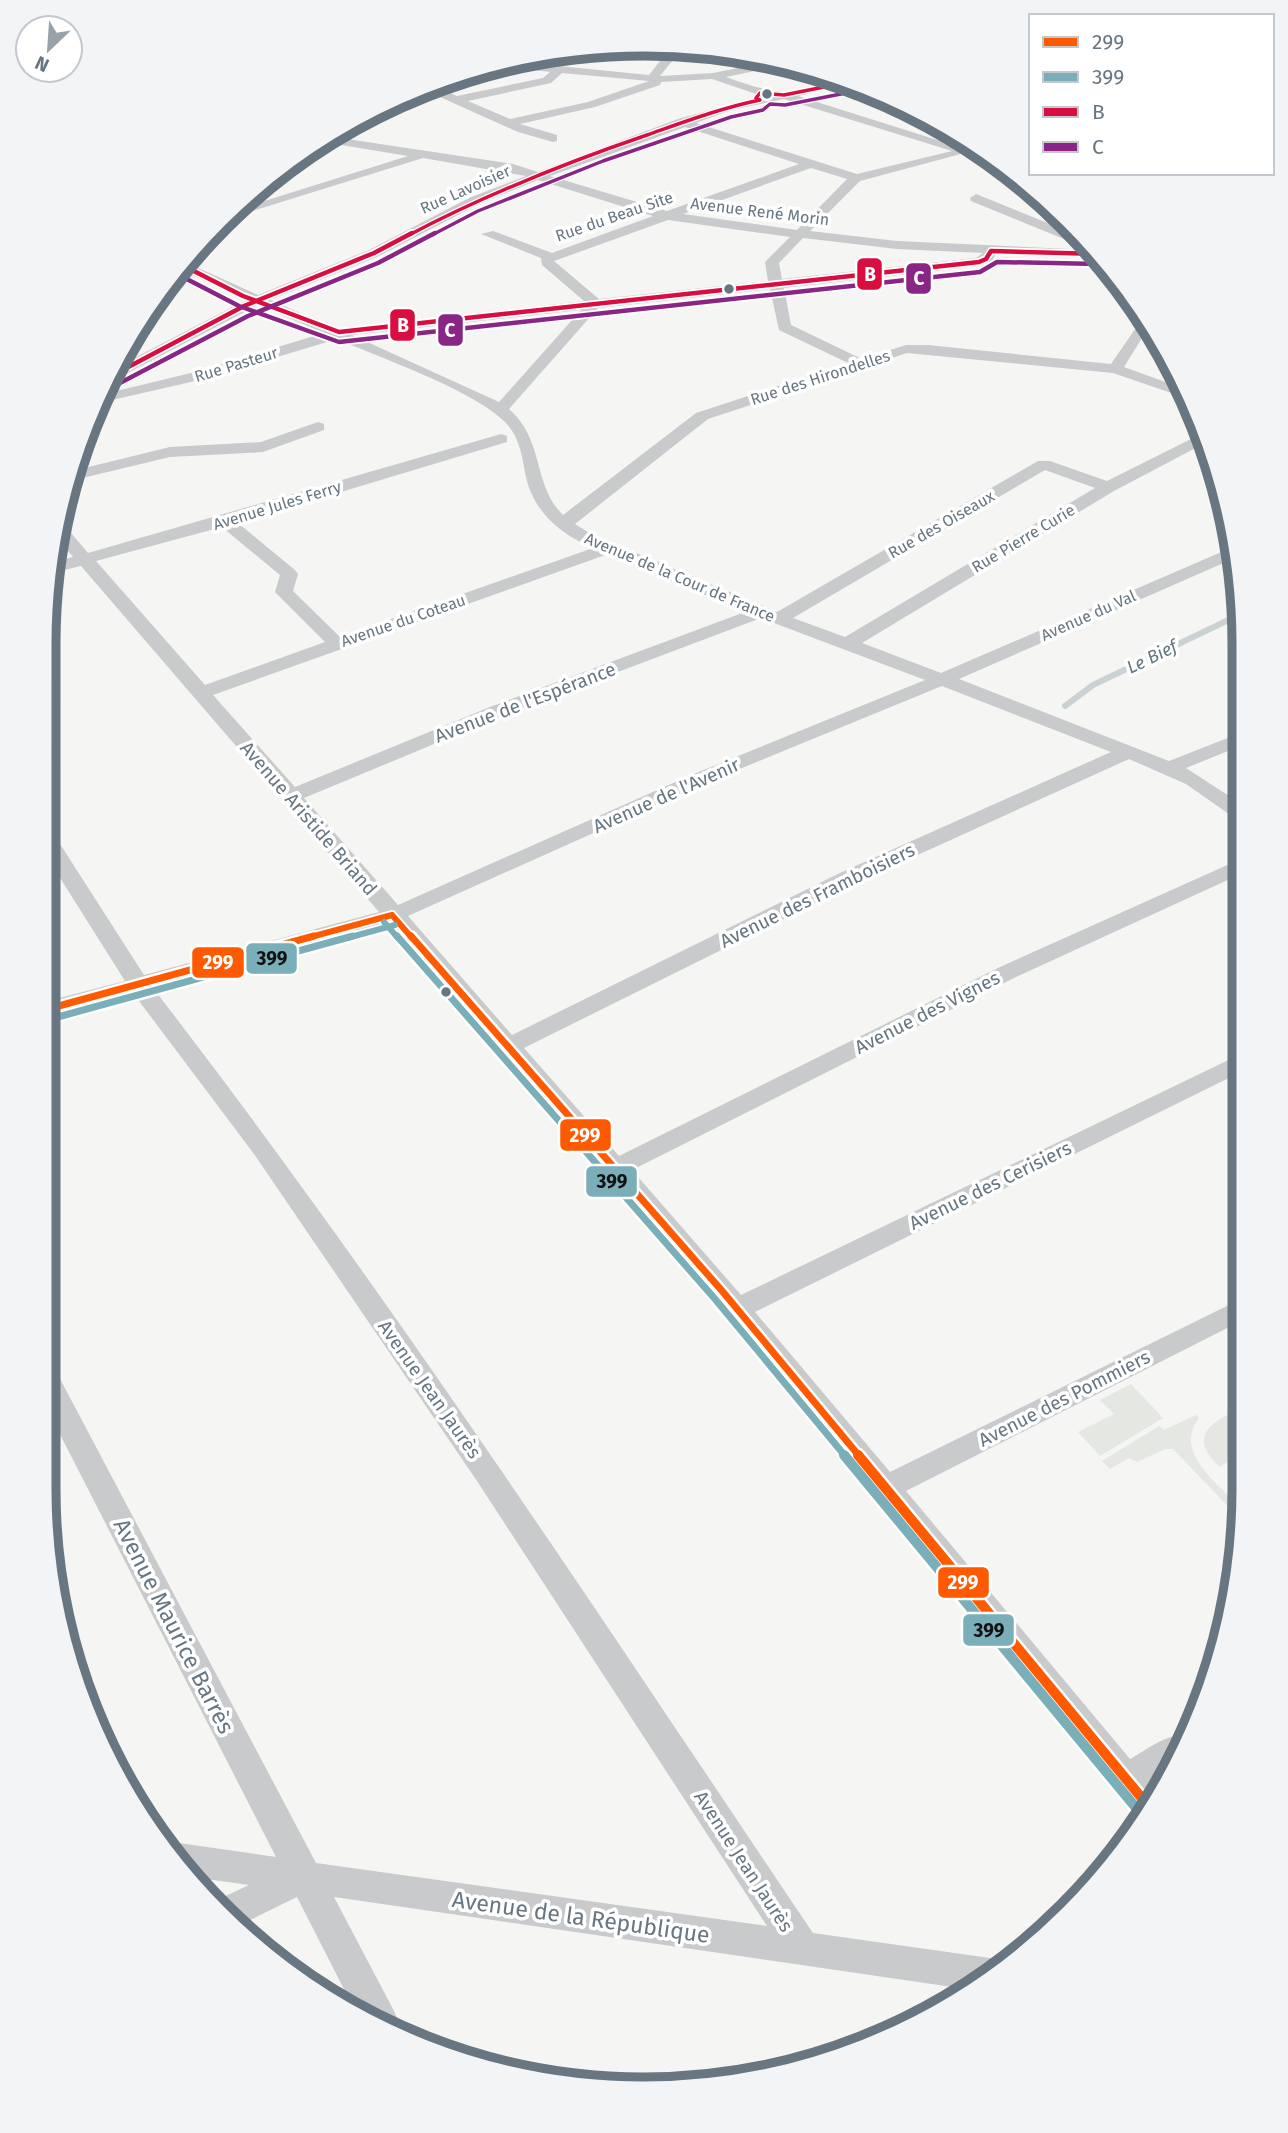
<svg xmlns="http://www.w3.org/2000/svg" width="1288" height="2133" viewBox="0 0 1288 2133" font-family="'Fira Sans',sans-serif">
<rect width="100%" height="100%" fill="#f5f5f4"/>
<!-- green -->
<path fill="#e4e7e2" d="M1131,1384L1163,1418L1100,1456L1078,1432L1114,1414L1100,1400Z
M1243,1407V1450L1220,1467C1186,1435 1212,1422 1243,1407Z
M1196,1415L1199,1418C1172,1452 1220,1486 1243,1509V1522L1173,1449H1165L1137,1462L1129,1458L1110,1469L1102,1461L1159,1426L1164,1430Z"/>
<g fill="none" stroke-linecap="round" stroke-linejoin="round">
<!-- stream -->
<path stroke="#cbd2d4" stroke-width="6" d="M1065,706L1093,685L1243,613"/>
<!-- minor -->
<path fill="#c9cacb" fill-rule="evenodd" d="M637,45L671,58L673,60L660,76L713,73L777,60L788,64L726,77C745,84 763,90 784,92C808,93 830,76 854,83L798,96L972,151L860,181L810,231L897,241L1091,250L971,201L970,198L976,194L1082,237L1102,257L996,254L991,262L979,266L784,288L791,325L862,359L906,345H928L1111,364L1144,316L1150,325L1124,367L1182,388L1186,398L1113,373L907,353L708,419L575,524L591,534L777,612L1038,461H1050L1107,481L1201,434L1205,443L1114,491L862,643L941,673L1233,547L1235,558L959,679L1169,761L1243,732V745L1186,768L1243,805V821L1236,819L1186,784L1129,759L858,882L524,1048L619,1156L1000,967L1243,858V873L1016,977L632,1170L741,1295L1243,1053V1071L755,1312L890,1472L1243,1298V1320L906,1491L1130,1759C1145,1751 1169,1731 1185,1737L1168,1773L1150,1783L1158,1792L1144,1821L1138,1819L713,1299L389,923L153,988C388,1292 598,1614 813,1933L990,1958L1003,1963L1005,1968L966,1989L334,1897L393,2009L399,2022L395,2030L354,2009L297,1897L242,1924L217,1900L249,1885L192,1877L163,1846L172,1842L276,1857L44,1403V1365L54,1368L58,1375L316,1863L767,1926L477,1481L254,1154L133,993L44,1017V1002L125,981L45,854V832L53,833L144,975L379,912L81,566L51,573L53,562L73,557L58,539L61,526L66,527L88,553L501,434L507,436V442L238,523L295,570L298,574L293,591L340,637L593,548C560,534 534,512 526,477C522,457 520,437 505,422C473,390 381,358 337,339L204,379L99,403L104,394L195,372L324,333L258,305L118,378L111,379L117,367L246,300L179,269L185,262L258,295L369,250L469,198L526,176L423,158L217,222L229,212L408,156L317,141L327,136L513,164L538,172L678,119L762,96L712,79L661,82L660,85L595,107L520,124L557,135V141L553,142L518,132L420,88L431,84L457,96L543,78L550,72L493,65L507,61L649,75L660,61L623,46ZM562,73L649,81L588,102L510,119L468,101L551,83ZM784,99L952,151L857,174L696,123L731,110ZM685,127L799,164L667,211L550,176ZM811,168L847,179L797,230L683,214ZM538,180L653,216L552,253L493,231L481,234L541,258L542,265L584,301L338,329L270,300L379,256L479,204ZM668,220L790,237L765,262L768,281L599,299L554,261ZM803,238L897,249L983,253L976,258L782,279L779,263ZM770,289L779,330L848,363L696,413L563,515C532,485 545,440 509,409L598,308ZM581,310L499,402L352,335ZM1045,470L1095,488L845,637L793,618ZM222,527L280,575L275,592L325,642L205,685L96,561ZM608,554L745,612L490,707L295,787L213,695ZM761,618L925,680L689,776L398,905L304,798L504,715ZM942,686L1111,752L842,872L512,1035L408,916L703,784Z
M318,422L324,424V430L263,452L170,457L70,481L72,471L170,447L261,442Z"/>
<defs>
<path id="bus-1-far2" d="M392,915L412,938
M307,938L392,915"/>
<path id="bus-1-far1" d="M411,936L723,1292L860,1457
M44,1010L314,936"/>
<path id="bus-1" d="M858,1455L1150,1808"/>
<path id="bus-2-far2" d="M384,922L398,938
M347,938L395,925"/>
<path id="bus-2-far1" d="M397,936L715,1299L846,1457
M47,1020L353,936"/>
<path id="bus-2" d="M844,1455L1142,1815"/>
<path id="bus-3-far1" d="M409,235C485,195 565,163 647,135C684,122 721,108 760,100L756,98L760,93L784,95L849,82"/>
<path id="bus-3" d="M182,265L243,296L339,332L979,262L986,259L991,251L1099,254
M113,375L244,306L374,253L412,233"/>
<path id="bus-4-far1" d="M432,235L478,211L603,161L731,117L763,110L770,104L785,105L851,92"/>
<path id="bus-4" d="M177,274L239,306L339,342L980,272L997,262L1099,264
M118,384L248,316L378,263L435,233"/>
</defs>
<!-- bus-1-far2 casing -->
<use href="#bus-1-far2" stroke="#fff" stroke-width="10"/>
<!-- bus-1-far1 casing -->
<use href="#bus-1-far1" stroke="#fff" stroke-width="12"/>
<!-- bus-1 casing -->
<use href="#bus-1" stroke="#fff" stroke-width="15"/>
<!-- bus-2-far2 casing -->
<use href="#bus-2-far2" stroke="#fff" stroke-width="10"/>
<!-- bus-2-far1 casing -->
<use href="#bus-2-far1" stroke="#fff" stroke-width="12"/>
<!-- bus-2 casing -->
<use href="#bus-2" stroke="#fff" stroke-width="15"/>
<!-- bus-3-far1 casing -->
<use href="#bus-3-far1" stroke="#fff" stroke-width="6"/>
<!-- bus-3 casing -->
<use href="#bus-3" stroke="#fff" stroke-width="8"/>
<!-- bus-4-far1 casing -->
<use href="#bus-4-far1" stroke="#fff" stroke-width="6"/>
<!-- bus-4 casing -->
<use href="#bus-4" stroke="#fff" stroke-width="8"/>
<!-- bus-1-far2 -->
<use href="#bus-1-far2" stroke="#ff5a00" stroke-width="6"/>
<!-- bus-1-far1 -->
<use href="#bus-1-far1" stroke="#ff5a00" stroke-width="7"/>
<!-- bus-1 -->
<use href="#bus-1" stroke="#ff5a00" stroke-width="10"/>
<!-- bus-2-far2 -->
<use href="#bus-2-far2" stroke="#7aaeb9" stroke-width="6"/>
<!-- bus-2-far1 -->
<use href="#bus-2-far1" stroke="#7aaeb9" stroke-width="7"/>
<!-- bus-2 -->
<use href="#bus-2" stroke="#7aaeb9" stroke-width="10"/>
<!-- bus-3-far1 -->
<use href="#bus-3-far1" stroke="#d80e41" stroke-width="3.5"/>
<!-- bus-3 -->
<use href="#bus-3" stroke="#d80e41" stroke-width="4.5"/>
<!-- bus-4-far1 -->
<use href="#bus-4-far1" stroke="#892685" stroke-width="3.5"/>
<!-- bus-4 -->
<use href="#bus-4" stroke="#892685" stroke-width="4.5"/>
</g>
<!-- markers -->
<g fill="#677681" stroke="#fff" stroke-width="2.5">
<circle cx="767" cy="94" r="6"/>
<circle cx="729" cy="289" r="6"/>
<circle cx="446" cy="992" r="6"/>
</g>
<g text-anchor="middle" stroke-width="7" stroke-linejoin="round" paint-order="stroke">
<!-- far-street labels -->
<g font-size="16" fill="#677681" stroke="#fff">
<text transform="translate(465 189) rotate(-24)" y="6">Rue Lavoisier</text>
<text transform="translate(760 211) rotate(7)" y="6">Avenue René Morin</text>
<text transform="translate(614 216) rotate(-19)" y="6">Rue du Beau Site</text>
<text transform="translate(236 364) rotate(-17)" y="6">Rue Pasteur</text>
<text transform="translate(820 377) rotate(-18)" y="6">Rue des Hirondelles</text>
<text transform="translate(277 505) rotate(-17)" y="6">Avenue Jules Ferry</text>
<text transform="translate(941 524) rotate(-30)" y="6">Rue des Oiseaux</text>
<text transform="translate(1023 538) rotate(-31)" y="6">Rue Pierre Curie</text>
<text transform="translate(680 577) rotate(23)" y="6">Avenue de la Cour de France</text>
<text transform="translate(1088 615) rotate(-24)" y="6">Avenue du Val</text>
<text transform="translate(403 620) rotate(-19)" y="6">Avenue du Coteau</text>
</g>
<!-- far-water labels -->
<g font-size="18" font-style="italic" fill="#63777e" stroke="#fff">
<text transform="translate(1152 657) rotate(-26)" y="6">Le Bief</text>
</g>
<!-- street labels -->
<g font-size="19" fill="#677681" stroke="#fff">
<text transform="translate(525 702) rotate(-21)" y="7">Avenue de l'Espérance</text>
<text transform="translate(666 795) rotate(-24)" y="7">Avenue de l'Avenir</text>
<text transform="translate(309 818) rotate(49)" y="7">Avenue Aristide Briand</text>
<text transform="translate(817 895) rotate(-26)" y="7">Avenue des Framboisiers</text>
<text transform="translate(927 1012) rotate(-27)" y="7">Avenue des Vignes</text>
<text transform="translate(990 1185) rotate(-26)" y="7">Avenue des Cerisiers</text>
<text transform="translate(430 1389) rotate(55)" y="7">Avenue Jean Jaurès</text>
<text transform="translate(1064 1398) rotate(-27)" y="7">Avenue des Pommiers</text>
<text transform="translate(744 1861) rotate(57)" y="7">Avenue Jean Jaurès</text>
</g>
<!-- near-street labels -->
<g font-size="23" fill="#677681" stroke="#fff">
<text transform="translate(174 1626) rotate(63)" y="8">Avenue Maurice Barrès</text>
<text transform="translate(581 1917) rotate(8)" y="8">Avenue de la République</text>
</g>
</g>
<!-- crop -->
<path d="M0 0H1288V2133H0ZM644 56H644A588 588 0 0 1 1232 644V1489A588 588 0 0 1 644 2077H644A588 588 0 0 1 56 1489V644A588 588 0 0 1 644 56Z" fill="#f3f4f5" fill-rule="evenodd"/>
<path fill="none" stroke="#677681" stroke-width="9" d="M644 56H644A588 588 0 0 1 1232 644V1489A588 588 0 0 1 644 2077H644A588 588 0 0 1 56 1489V644A588 588 0 0 1 644 56Z"/>
<g stroke="#fff" stroke-width="2.5">
<rect x="856" y="257" width="27" height="34" rx="7" fill="#d80e41"/>
<rect x="905" y="262" width="27" height="33" rx="7" fill="#892685"/>
<rect x="389" y="308" width="27" height="34" rx="7" fill="#d80e41"/>
<rect x="437" y="313" width="27" height="34" rx="7" fill="#892685"/>
<rect x="245" y="942" width="53" height="33" rx="7" fill="#7aaeb9"/>
<rect x="191" y="946" width="54" height="33" rx="7" fill="#ff5a00"/>
<rect x="559" y="1118" width="53" height="34" rx="7" fill="#ff5a00"/>
<rect x="585" y="1165" width="53" height="33" rx="7" fill="#7aaeb9"/>
<rect x="937" y="1566" width="53" height="33" rx="7" fill="#ff5a00"/>
<rect x="962" y="1613" width="53" height="34" rx="7" fill="#7aaeb9"/>
</g>
<g font-size="19" text-anchor="middle" font-weight="bold" fill="#fff">
<text x="870" y="281">B</text>
<text x="919" y="285">C</text>
<text x="403" y="332">B</text>
<text x="450" y="337">C</text>
<text x="218" y="969">299</text>
<text x="585" y="1142">299</text>
<text x="963" y="1589">299</text>
</g>
<g font-size="19" text-anchor="middle" font-weight="bold" fill="#111">
<text x="272" y="965">399</text>
<text x="612" y="1188">399</text>
<text x="989" y="1637">399</text>
</g>
<!-- legend -->
<rect x="1029" y="14" width="245" height="161" fill="#ffffff" stroke="#c2c8cd" stroke-width="2"/>
<rect x="1043" y="37" width="35" height="10" fill="#ff5a00" stroke="#c2c8cd" stroke-width="2"/>
<text x="1092" y="49" font-size="21" fill="#677681">299</text>
<rect x="1043" y="72" width="35" height="10" fill="#7aaeb9" stroke="#c2c8cd" stroke-width="2"/>
<text x="1092" y="84" font-size="21" fill="#677681">399</text>
<rect x="1043" y="107" width="35" height="10" fill="#d80e41" stroke="#c2c8cd" stroke-width="2"/>
<text x="1092" y="119" font-size="21" fill="#677681">B</text>
<rect x="1043" y="142" width="35" height="10" fill="#892685" stroke="#c2c8cd" stroke-width="2"/>
<text x="1092" y="154" font-size="21" fill="#677681">C</text>
<!-- north arrow -->
<g transform="translate(49 49) rotate(205)"><circle r="33" fill="#ffffff" stroke="#c2c8cd" stroke-width="2"/>
<path d="M0-5L12 26L0 18L-12 26Z" fill="#99a2a9"/>
<text y="-10" font-size="19" font-weight="bold" text-anchor="middle" fill="#677681">N</text>
</g>
</svg>
